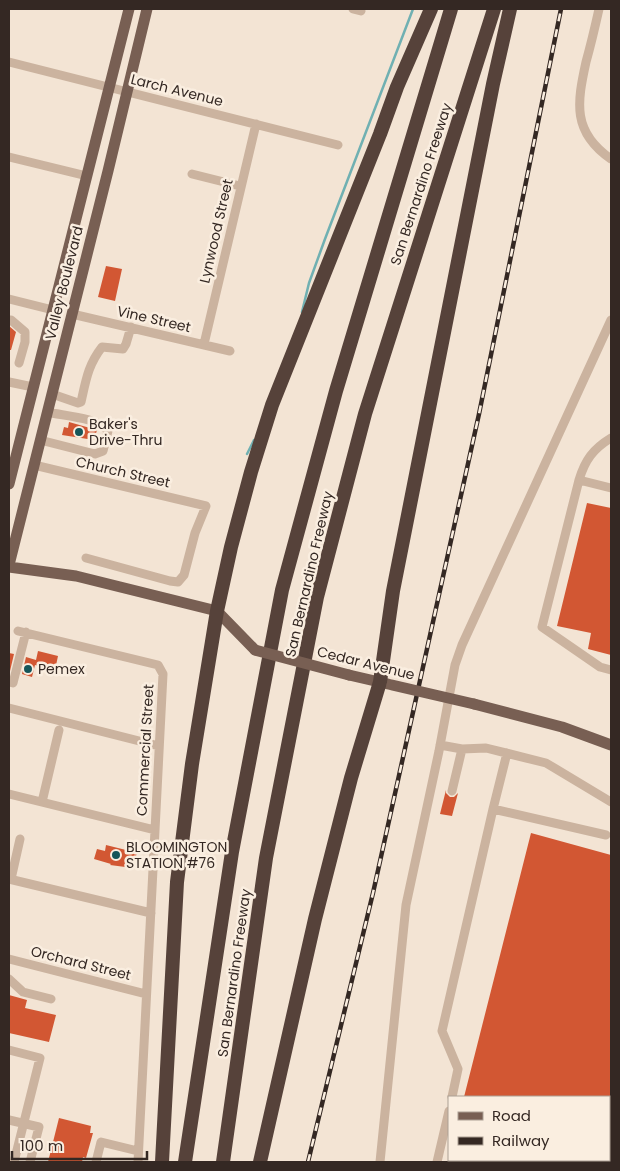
<svg xmlns="http://www.w3.org/2000/svg" width="620" height="1171" viewBox="0 0 620 1171" font-family="Poppins,sans-serif">
<rect width="100%" height="100%" fill="#f3e4d4"/>
<g fill="none" stroke-linecap="round" stroke-linejoin="round">
<!-- stream -->
<path stroke="#70b0b2" stroke-width="2.5" d="M302,312L309,283L325,239L413,9
M247,454L254,440"/>
</g>
<!-- building -->
<path fill="#d25733" d="M106,266L122,269L115,301L98,297Z
M9,326L16,332L11,350H9Z
M69,422L97,430L94,440L62,435L64,427L68,428Z
M587,503L611,508V655L588,649L591,633L557,626Z
M38,651L58,656L55,670L35,665L32,677L22,674L26,657L36,660Z
M9,653L14,654L10,671H9Z
M446,790V793L450,797H454L458,793L452,816L440,814Z
M531,833L611,855V1097H464Z
M128,842L139,845L133,868L110,865L111,864L94,859L97,849L105,851L106,845L126,850Z
M9,995L27,1000L25,1008L56,1015L49,1042L9,1033Z
M59,1118L91,1126L90,1133H93L86,1158L83,1157L82,1162H48Z"/>
<g fill="none" stroke-linecap="round" stroke-linejoin="round">
<!-- minor -->
<path stroke="#cbb39f" stroke-width="9" d="M353,9L361,11
M599,9C595,27 591,44 586,62C577,103 572,132 611,159
M9,62L338,145
M9,157L87,176
M192,174L240,186
M9,299L53,310
M72,314L230,351
M9,320H11L25,332V342L19,363
M204,344L256,124
M9,382L33,387
M52,394L78,403L81,402C86,380 88,365 102,347L123,349L126,344L131,327
M40,440L95,454L103,451L108,431C97,417 64,416 47,412
M34,465L206,506L195,533L184,575L178,582L170,581L86,558
M579,480C585,460 593,449 611,438
M611,488L579,480L542,627L600,667L611,670
M18,631L158,665L163,674L138,1162
M9,682L13,683L26,632
M9,708L159,746
M440,745L462,749L486,748L546,763L611,802
M507,753L493,809L606,835
M452,791L462,749
M9,794L155,830
M42,802L59,730
M9,879L151,913
M11,879L20,839
M9,959L146,994
M9,979L23,992L51,999
M9,1050L40,1058L14,1162
M452,1097L458,1069L442,1031L493,809
M9,1120L39,1127L30,1162
M96,1162L101,1142L138,1151
M380,1162L406,905L439,751L455,665L462,645L611,320
M437,1162L449,1111"/>
<!-- major -->
<path stroke="#785f53" stroke-width="11" d="M9,484L129,9
M9,565L108,171L147,9
M9,567L76,576L217,611L255,650
M349,675L388,684
M474,704L562,727L611,745"/>
<!-- highway -->
<path stroke="#56423a" stroke-width="14" d="M162,1162L177,882L192,764L217,611L231,547L251,472L272,405L380,134L397,87L431,9
M185,1162L232,852L282,590L336,391L451,9
M223,1162L266,858L317,597L365,414L494,9
M260,1162L315,919L351,778L380,682L393,591L493,84L510,9"/>
<defs>
<path id="rail" d="M308,1162L373,893L479,414L561,9"/>
</defs>
<!-- rail casing -->
<use href="#rail" stroke="#342823" stroke-width="4.5"/>
<!-- rail -->
<use href="#rail" stroke="#faeee0" stroke-width="2.5" stroke-dasharray="8" stroke-linecap="butt"/>
<!-- major-bridge -->
<path stroke="#785f53" stroke-width="11" d="M255,650L349,675
M392,685L474,704"/>
</g>
<!-- markers -->
<g fill="#165559" stroke="#faeee0" stroke-width="2">
<circle cx="79" cy="432" r="5"/>
<circle cx="28" cy="669" r="5"/>
<circle cx="116" cy="855" r="5"/>
</g>
<g text-anchor="middle" stroke-width="5" stroke-linejoin="round" paint-order="stroke">
<!-- street labels -->
<g font-size="14" fill="#342823" stroke="#faeee0">
<text transform="translate(177 90) rotate(14)" y="5">Larch Avenue</text>
<text transform="translate(421 184) rotate(-72)" y="5">San Bernardino Freeway</text>
<text transform="translate(216 231) rotate(-77)" y="5">Lynwood Street</text>
<text transform="translate(64 283) rotate(-76)" y="5">Valley Boulevard</text>
<text transform="translate(154 319) rotate(13)" y="5">Vine Street</text>
<text transform="translate(123 472) rotate(13)" y="5">Church Street</text>
<text transform="translate(309 574) rotate(-77)" y="5">San Bernardino Freeway</text>
<text transform="translate(366 663) rotate(14)" y="5">Cedar Avenue</text>
<text transform="translate(145 750) rotate(-87)" y="5">Commercial Street</text>
<text transform="translate(81 963) rotate(14)" y="5">Orchard Street</text>
<text transform="translate(234 973) rotate(-82)" y="5">San Bernardino Freeway</text>
</g>
<!-- poi labels -->
<g font-size="14" fill="#342823" stroke="#faeee0" text-anchor="start">
<text x="89" y="429">Baker's<tspan x="89" dy="16">Drive-Thru</tspan></text>
<text x="38" y="674">Pemex</text>
<text x="126" y="852">BLOOMINGTON<tspan x="126" dy="16">STATION #76</tspan></text>
</g>
</g>
<!-- border -->
<rect width="620" height="1171" fill="none" stroke="#342823" stroke-width="20"/>
<!-- legend -->
<rect x="448" y="1096" width="162" height="65" fill="#faeee0" stroke="#ab9f94"/>
<rect x="458" y="1112" width="25" height="8" fill="#785f53" stroke="#ab9f94"/>
<text x="492" y="1121" font-size="15" fill="#342823">Road</text>
<rect x="458" y="1137" width="25" height="8" fill="#342823" stroke="#ab9f94"/>
<text x="492" y="1146" font-size="15" fill="#342823">Railway</text>
<!-- scale -->
<path d="M12 1151v8h135v-8" fill="none" stroke="#342823" stroke-width="2.5"/>
<text x="20" y="1151" font-size="15" fill="#342823" stroke="#faeee0" stroke-width="4" paint-order="stroke">100 m</text>
</svg>
